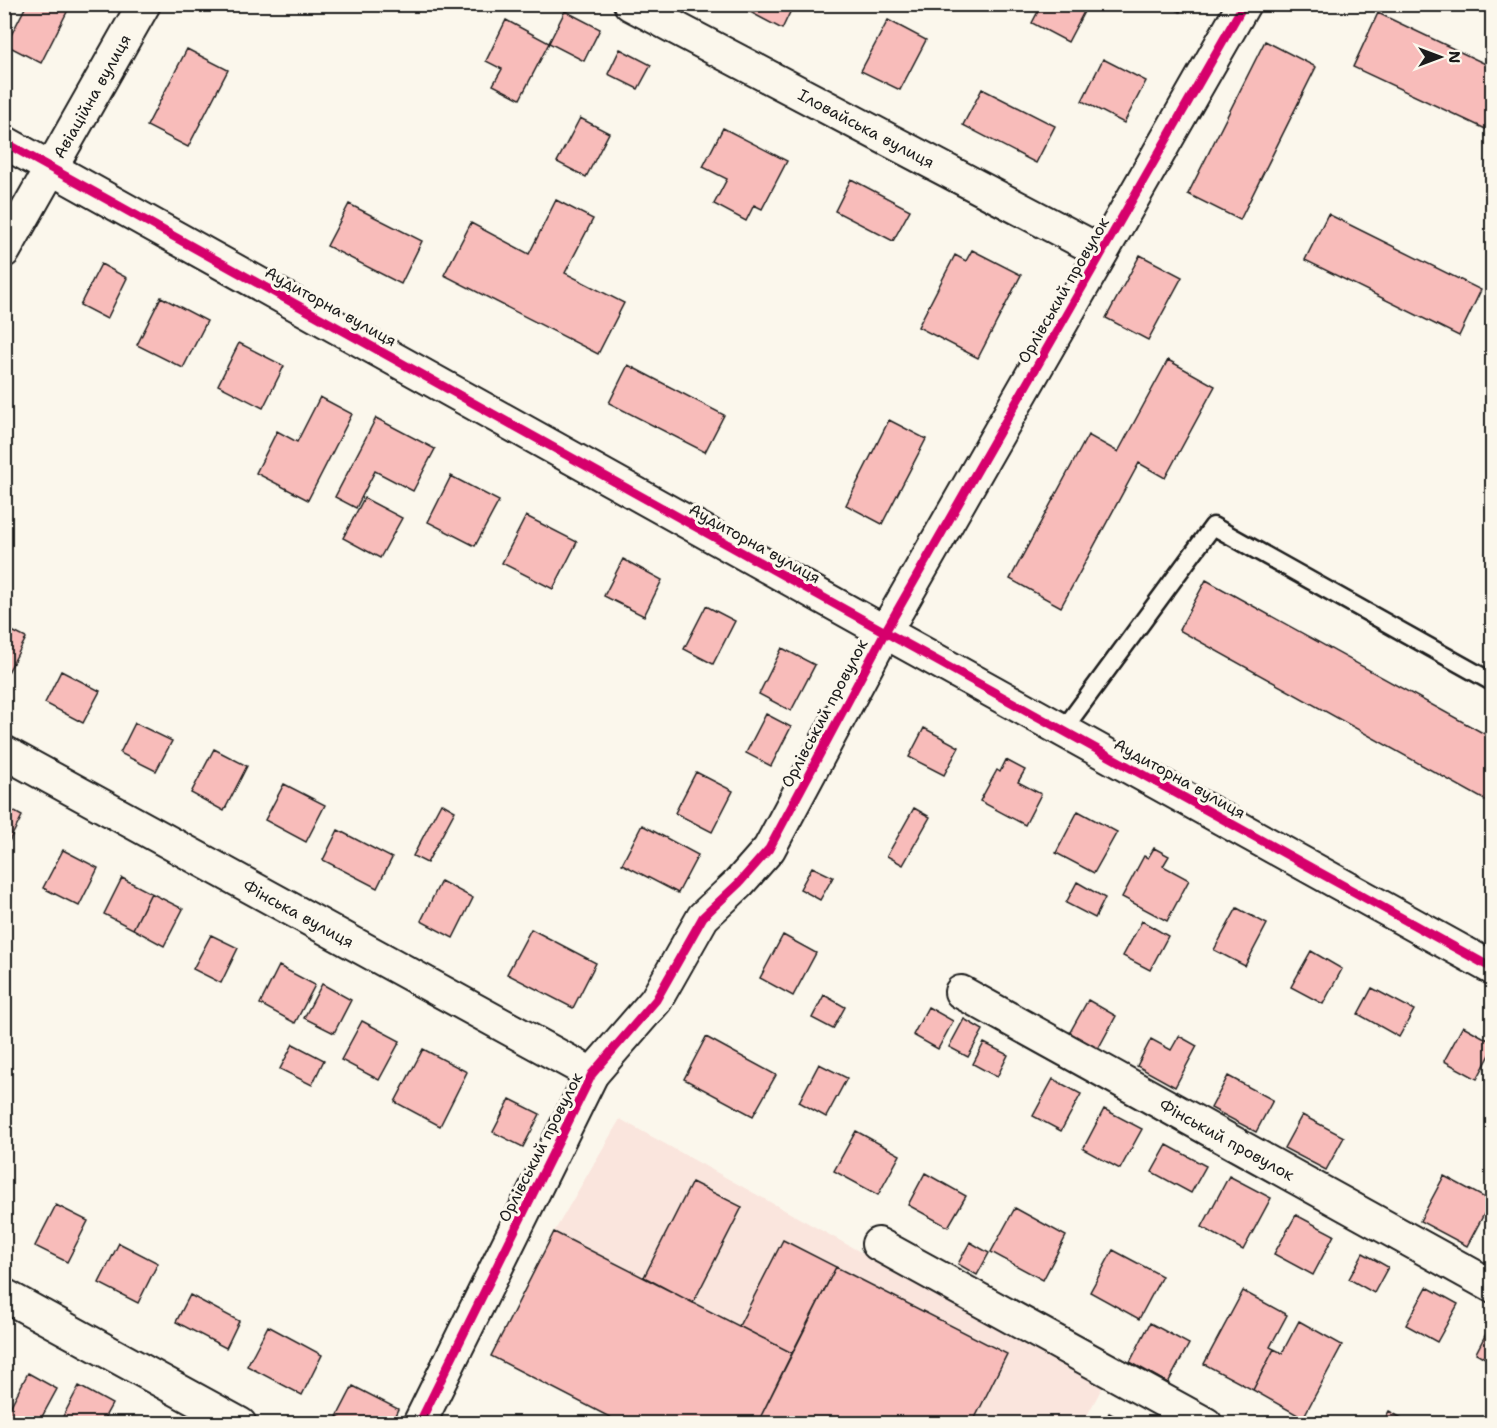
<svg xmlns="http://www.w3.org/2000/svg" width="1497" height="1428" viewBox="0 0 1497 1428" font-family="'Shantell Sans',sans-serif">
<rect width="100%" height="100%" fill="#fbf7ec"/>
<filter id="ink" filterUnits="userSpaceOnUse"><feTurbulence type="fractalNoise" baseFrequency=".0167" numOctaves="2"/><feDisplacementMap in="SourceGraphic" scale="12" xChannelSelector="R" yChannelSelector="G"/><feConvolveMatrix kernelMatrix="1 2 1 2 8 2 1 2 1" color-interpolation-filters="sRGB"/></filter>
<g filter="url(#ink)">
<!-- built -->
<path fill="#fae5dd" d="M620,1119L1103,1386L1083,1423H623L491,1356L554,1232Z"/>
<!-- building -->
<path fill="#f8bcba" stroke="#1c1c1c" stroke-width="1.5" d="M27,4H71L41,63L6,45Z
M735,4H794L782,29Z
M1042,4L1087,6L1068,42L1032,23Z
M1166,4H1184L1180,12Z
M565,11L600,29L584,61L549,43Z
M1378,13L1492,67V132L1353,67Z
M506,20L549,43L520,99L493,85L502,69L486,61Z
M888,20L926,40L900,90L861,71Z
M1265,41L1316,67L1240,220L1188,194Z
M187,49L228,70L188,147L147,126Z
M620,49L651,65L638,89L608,74Z
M1103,59L1146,81L1124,123L1082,101Z
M982,89L1055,126L1036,163L963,125Z
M580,118L609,133L586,177L557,162Z
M723,128L787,161L762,209L754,205L746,221L714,204L727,179L703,167Z
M851,179L910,210L893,241L835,211Z
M556,200L593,219L565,273L624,303L598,354L444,275L471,223L529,254Z
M349,204L422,241L401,284L327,246Z
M1328,214L1481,290L1459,336L1305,260Z
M972,250L1021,275L978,358L918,327L955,255L966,261Z
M1140,255L1182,277L1148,340L1106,318Z
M101,264L127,278L107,319L80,305Z
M161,297L207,321L183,368L137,345Z
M239,343L284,366L263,408L218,385Z
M1168,360L1215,386L1165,478L1139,463L1061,607L1010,579L1088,435L1118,452Z
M628,365L724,415L705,452L609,403Z
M320,397L352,414L308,500L256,473L277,431L297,442Z
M376,418L435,449L413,491L375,471L356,508L335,497Z
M889,420L926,439L882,524L846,505Z
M451,476L499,501L475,546L428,522Z
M364,498L402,518L380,558L343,538Z
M526,516L577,542L553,589L502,563Z
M623,559L662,580L644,616L604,596Z
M1206,580L1492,738V804L1179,630Z
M706,606L735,621L713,664L684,649Z
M4,627L26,638L4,680Z
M782,648L815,665L791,711L759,694Z
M61,671L100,691L83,723L45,703Z
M766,714L791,727L771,766L746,753Z
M135,723L172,741L156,771L120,753Z
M924,728L959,747L944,775L909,757Z
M214,749L247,766L224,811L191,793Z
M1006,760L1025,770L1018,782L1041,794L1025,825L980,801L997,770L1000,772Z
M696,772L733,791L712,832L675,813Z
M284,784L325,805L306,842L265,820Z
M441,803L455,811L427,863L413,856Z
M4,806L22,816L4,851Z
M914,808L930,817L903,865L887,856Z
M1078,811L1117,832L1094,873L1056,853Z
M642,825L698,855L678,893L622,864Z
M338,830L392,858L377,888L323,860Z
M1154,848L1169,856L1163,866L1189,880L1167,921L1122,897L1144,856L1148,858Z
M63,850L98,868L79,906L43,888Z
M812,867L833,877L820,900L800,889Z
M122,878L151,893L133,929L104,914Z
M441,881L473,898L453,938L421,921Z
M1077,882L1105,898L1095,918L1066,903Z
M151,893L183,909L164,946L133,929Z
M1237,908L1267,924L1245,966L1214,950Z
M1142,921L1168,936L1150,970L1123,956Z
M531,929L596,963L573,1008L507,974Z
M211,935L238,948L221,983L193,969Z
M783,935L816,953L793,996L760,978Z
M1311,951L1342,969L1323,1004L1291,987Z
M279,966L315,985L295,1023L260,1004Z
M322,984L351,1000L334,1033L304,1018Z
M1372,988L1414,1010L1399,1037L1358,1014Z
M824,995L845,1007L833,1029L812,1018Z
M1088,1000L1116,1016L1098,1049L1069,1034Z
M928,1007L953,1021L938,1049L913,1035Z
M964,1019L983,1030L968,1057L949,1047Z
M362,1021L400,1041L379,1080L341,1060Z
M1463,1026L1492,1042V1051L1477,1079L1444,1061Z
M1179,1036L1197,1046L1175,1087L1137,1066L1151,1039L1171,1050Z
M706,1037L776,1075L753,1116L684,1079Z
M984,1043L1008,1055L997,1077L973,1064Z
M293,1044L324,1060L312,1085L280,1069Z
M423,1049L467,1072L440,1126L395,1102Z
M819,1064L847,1078L826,1117L799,1102Z
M1228,1076L1273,1100L1256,1132L1211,1108Z
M1053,1079L1081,1094L1061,1131L1033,1116Z
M510,1099L540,1114L523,1147L493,1132Z
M1104,1109L1142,1129L1120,1169L1083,1149Z
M1302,1115L1344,1137L1326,1170L1284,1148Z
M856,1131L900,1155L878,1195L834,1171Z
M1167,1145L1206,1166L1191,1193L1152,1172Z
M925,1173L966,1196L948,1227L908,1205Z
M1229,1176L1271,1198L1243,1250L1202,1227Z
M1444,1176L1491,1201L1467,1246L1420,1221Z
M692,1182L742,1207L693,1303L644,1277Z
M56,1205L88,1221L67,1262L35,1246Z
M1015,1208L1066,1236L1043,1280L991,1252Z
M1296,1215L1334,1235L1313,1275L1274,1254Z
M554,1232L792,1353L757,1424H623L491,1356Z
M783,1240L836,1267L792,1353L739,1326Z
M970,1242L989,1253L977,1275L958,1264Z
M119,1243L158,1263L138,1303L99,1283Z
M1113,1250L1162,1276L1139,1319L1090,1292Z
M1363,1253L1388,1267L1374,1293L1349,1279Z
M836,1267L1007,1354L972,1424H757Z
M1427,1287L1458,1304L1437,1342L1406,1325Z
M1243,1291L1287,1315L1270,1347L1274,1349L1253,1390L1204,1364Z
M190,1295L239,1321L226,1348L176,1322Z
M1299,1321L1342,1345L1303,1418L1253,1390L1274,1349L1282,1353Z
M1150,1323L1189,1344L1168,1383L1130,1362Z
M1491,1324H1492V1362L1476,1353Z
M268,1326L322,1355L302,1395L247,1366Z
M28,1373L57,1389L38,1424H17L5,1417Z
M79,1386L112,1404L101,1424H59Z
M353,1386L398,1409L391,1424H350L337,1417Z
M1389,1411L1412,1424H1382Z
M1109,1413L1129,1424H1104Z"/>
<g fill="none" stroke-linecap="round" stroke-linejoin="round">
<defs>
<path id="lane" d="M1063,730L1213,526L1492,682"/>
<g id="street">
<path id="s1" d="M630,4L1102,252"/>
<path d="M4,142L885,632L1492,968"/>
<path id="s2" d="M4,251L144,4"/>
<path id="s3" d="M4,752L592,1074"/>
<path id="s4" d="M961,992L1492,1286"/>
<path d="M878,1244L1206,1424"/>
<path d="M4,1295L240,1424"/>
<path d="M419,1424L592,1074L656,1000L703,917L739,883L769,849L885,632L1244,4"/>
</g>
</defs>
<!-- lane casing -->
<use href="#lane" stroke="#1c1c1c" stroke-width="21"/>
<!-- street casing -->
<use href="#street" stroke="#1c1c1c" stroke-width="36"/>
<!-- lane -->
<use href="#lane" stroke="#fbf7ec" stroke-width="16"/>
<!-- street -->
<use href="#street" stroke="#fbf7ec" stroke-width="32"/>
<defs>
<path id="cycleway" d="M4,142L885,632L1492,968
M419,1424L592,1074L656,1000L703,917L739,883L769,849L885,632L1244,4"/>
</defs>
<!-- cycleway casing -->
<use href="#cycleway" stroke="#fbf7ec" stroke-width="13"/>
<!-- cycleway -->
<use href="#cycleway" stroke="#d6006c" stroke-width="9"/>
</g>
</g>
<g text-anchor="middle" stroke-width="6" stroke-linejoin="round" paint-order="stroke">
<!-- street labels -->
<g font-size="16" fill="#1c1c1c" stroke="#fbf7ec">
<text dy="6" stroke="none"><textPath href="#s2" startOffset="178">Авіаційна вулиця</textPath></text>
<text dy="6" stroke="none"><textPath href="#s1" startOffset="267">Іловайська вулиця</textPath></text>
<text transform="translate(1063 290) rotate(-60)" y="6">Орлівський провулок</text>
<text transform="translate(331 306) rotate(29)" y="6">Аудиторна вулиця</text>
<text transform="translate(755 543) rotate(29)" y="6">Аудиторна вулиця</text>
<text transform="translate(824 713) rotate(-62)" y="6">Орлівський провулок</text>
<text transform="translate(1180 778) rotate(29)" y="6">Аудиторна вулиця</text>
<text dy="6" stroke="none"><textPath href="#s3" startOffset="336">Фінська вулиця</textPath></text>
<text dy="6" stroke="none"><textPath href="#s4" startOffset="304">Фінський провулок</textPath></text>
<text transform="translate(540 1147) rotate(-63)" y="6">Орлівський провулок</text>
</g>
</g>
<!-- margin -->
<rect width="1497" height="1428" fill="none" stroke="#fbf7ec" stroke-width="24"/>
<rect x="12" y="12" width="1473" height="1404" fill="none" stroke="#1c1c1c" stroke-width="2" filter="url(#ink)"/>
<!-- north arrow -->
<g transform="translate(1440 57) rotate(90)" stroke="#fbf7ec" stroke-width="4.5" paint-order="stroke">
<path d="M0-4.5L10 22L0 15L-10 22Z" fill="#1c1c1c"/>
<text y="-9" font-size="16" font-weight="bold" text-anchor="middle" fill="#1c1c1c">N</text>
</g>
</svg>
